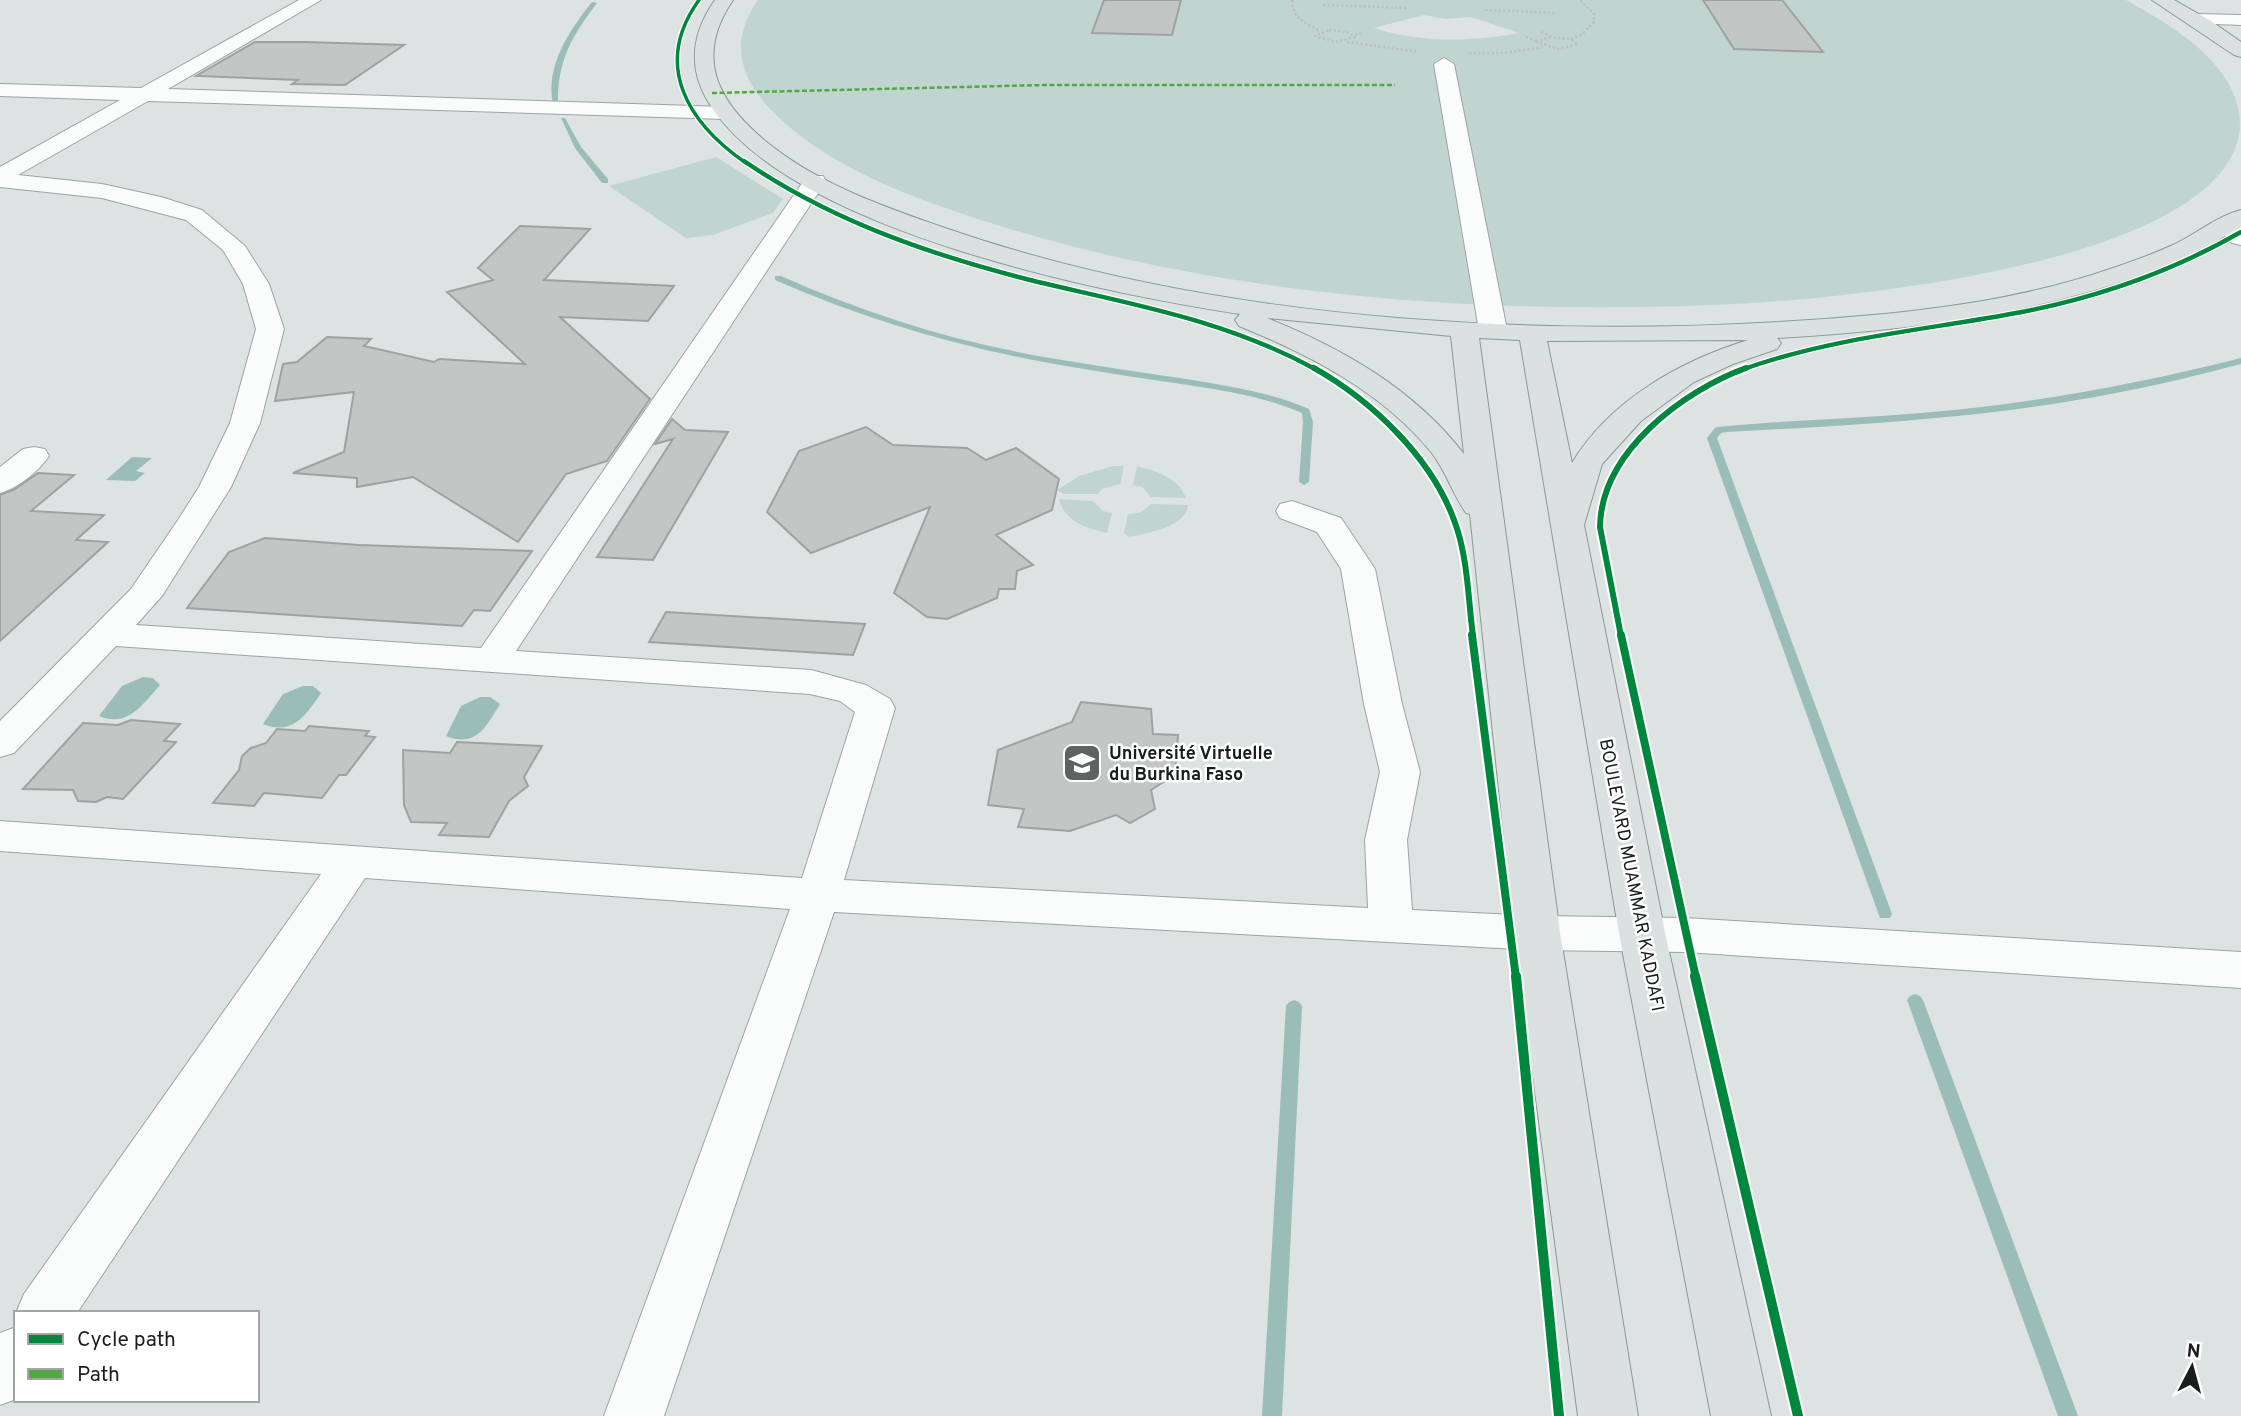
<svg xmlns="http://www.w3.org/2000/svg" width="2241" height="1416" viewBox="0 0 2241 1416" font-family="Overpass,sans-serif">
<rect width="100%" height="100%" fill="#dde3e2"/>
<!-- green -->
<path fill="#c0d5d0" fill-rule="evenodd" d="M758,0H2126C2171,25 2241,65 2240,126C2232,264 1839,299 1735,304C1488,316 1221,297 984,221C922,201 858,178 806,140C757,104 717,58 758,0ZM1424,15L1445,19L1471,17L1519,33C1472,42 1420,43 1374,28Z
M716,157L783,199L773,213L713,235L686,238L609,186Z
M1113,466H1124L1120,484L1102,489L1098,494H1063L1057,490L1079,476Z
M1137,466C1158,472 1178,477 1186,498L1151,497L1142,487L1133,485Z
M1059,499L1093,501L1103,511L1112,513L1107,533C1086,528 1065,522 1059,499Z
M1151,504L1188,505C1185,528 1149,532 1130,537L1124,533L1128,514L1140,513Z"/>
<!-- water -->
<path fill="#9bbdb7" d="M132,457L152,458L136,471L145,473L135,481L106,480Z
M143,677L153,678L160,685C143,704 128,728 99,716L122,686Z
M303,686H313L321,693C306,715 293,736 263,724L283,694Z
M480,697H490L500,704C486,727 476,748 446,736L461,706Z"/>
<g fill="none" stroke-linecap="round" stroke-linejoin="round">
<!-- stream -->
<path fill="#9bbdb7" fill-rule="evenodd" d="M592,2L597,3C572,36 557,61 558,104L553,105C545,66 569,31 592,2Z
M561,118H565L581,147L608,179V183H602L575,148Z
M775,276H781C866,314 953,341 1044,357C1091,365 1139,372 1186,379C1228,386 1270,392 1309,409L1313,422L1309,482L1304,485L1299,482L1303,422L1302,413C1265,397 1227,391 1188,385C1147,379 1107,373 1066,366C965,349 869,321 775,280Z
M2241,358V364C2199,375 2158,385 2116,393C1988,418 1857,425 1727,432L1721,433L1717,438L1892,914L1890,918H1880L1707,438L1715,428L1718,427C1785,420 1853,419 1920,413C2029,404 2135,385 2241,358Z
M1915,994L1920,996L1923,1000L2078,1416H2058L1907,1000L1910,996Z
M1294,1000L1299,1002L1302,1006L1282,1416H1262L1286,1006L1289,1002Z"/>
</g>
<!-- building -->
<path fill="#c2c6c5" stroke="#9ea3a2" stroke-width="2" d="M1104,0H1181L1172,35L1092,33Z
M1703,0H1782L1823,52L1734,49Z
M255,42H305L404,45L345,85L292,84L298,80L196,76Z
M520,226L590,229L544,280L674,286L648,321L560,317L650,399L607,461L566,474L518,542L413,477L357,487V478L293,473L344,452L354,392L275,401L283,364L297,362L327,337L371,339L364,346L434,362L439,359L525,364L447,292L493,280L478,268Z
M672,419L685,430L728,432L653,560L597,557L673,439L655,444Z
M866,427L893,445L967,448L986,460L1016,448L1059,479L1052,510L996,535L1033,565L1017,571L1015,589H999L997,598L947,619L927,617L894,593L930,507L811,553L767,512L799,451Z
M38,473L74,475L31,511L104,515L76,540L108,542L0,641V495L15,489Z
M265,538L359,545L532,551L490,611L474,610L462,626L187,608L229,552Z
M666,612L865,624L853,655L649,642Z
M1081,702L1151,709L1153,734L1178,735L1175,775L1151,790L1155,809L1130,823L1116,815L1070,831L1018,827L1024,809L988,805L998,750L1072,722Z
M131,720L180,724L164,741L176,742L123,799L107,797L96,802L78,801L73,790L23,789L83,723L118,725Z
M309,726L369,731L365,736L375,737L346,775H339L322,798L264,793L254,806L213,803L239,770L242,756L251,748L266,743L277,729L305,731Z
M457,742L542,746L524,777L528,786L509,801L489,837L439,835L447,823L411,822L404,805L403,750L450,753Z"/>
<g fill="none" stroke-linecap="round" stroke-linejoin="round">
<defs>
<path id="minor" d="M299,0H321L168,89L725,107L732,109L735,113L732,117L725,119L148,101L18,175L102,184L161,197L202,210L245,246L269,284L284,329L260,423L231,487L162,596L136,625L481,648L807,176H823L826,181L516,651L811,670L866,685L890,699L895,708L844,880L1368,908L1365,840L1380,772L1364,704L1341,569L1317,532L1280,518L1276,511L1280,504L1292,501L1341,518L1375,569L1402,704L1420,772L1407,840L1412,910L1537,916L1685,918L2241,952V988L1685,952L1537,950L834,912L664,1416H604L790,909L365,878L77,1313H16L24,1294L321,874L0,851V821L802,878L855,712L840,701L810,694L116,646L14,753L0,757V721L131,589L178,520L199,487L230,423L256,329L243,284L223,250L186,220L102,198L0,187V167L120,100L0,96V84L141,88Z
M2196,14L2241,15V25L2190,23L2187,19Z
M1444,58L1454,64L1507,330L1503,336L1493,338L1483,336L1479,330L1434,64Z
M2227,219L2241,226V245L2232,243L2215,226L2219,221Z
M34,447L45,449L49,456C39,471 18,488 0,493V467L23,449Z
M16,1327V1399L0,1405V1333Z"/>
<path id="major" d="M715,0H733C695,56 716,99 763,139C815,183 882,206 945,228C1234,328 1583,342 1885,314C1960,306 2039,294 2110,269C2131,262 2153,254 2173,245C2196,234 2217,216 2241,210V227C2224,236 2207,248 2190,256C2061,312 1917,330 1777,338L1781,343L1777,349L1733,364L1694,382L1641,421L1602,464L1584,525L1665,933L1771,1416H1711L1619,933L1520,340L1479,338L1560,933L1638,1416H1578L1514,933L1470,514L1466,513C1452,493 1446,471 1431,452C1381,391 1310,355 1239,326L1235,320L1240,314C1099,292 801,232 715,112C687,74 689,37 715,0ZM1267,318L1451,336L1464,454C1414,389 1342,348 1267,318ZM1748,340C1680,361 1610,400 1572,463L1547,341Z
M2152,0H2174L2211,21L2241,42V57L2234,55Z"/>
</defs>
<!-- minor casing -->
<use href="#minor" stroke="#9fa4a3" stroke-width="2"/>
<!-- major casing -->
<use href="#major" stroke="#8a9997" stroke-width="2"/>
<!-- path -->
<path stroke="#bfc2c1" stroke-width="2.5" stroke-dasharray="2.5 2" stroke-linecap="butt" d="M1292,0C1292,19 1305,22 1320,31
M1323,5L1408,8
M1485,10L1557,13
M1329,30L1347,32L1355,37L1335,42L1315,36Z
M1541,32L1551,36
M1355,35L1364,33
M1526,37L1537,41
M1549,37L1569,39L1578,44L1558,49L1537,42Z
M1571,39L1581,35L1594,22V14L1580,0
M1347,42L1418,52
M1469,53H1504L1544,47"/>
<!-- minor -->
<use href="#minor" fill="#fafbfb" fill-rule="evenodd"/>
<!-- major -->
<use href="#major" fill="#dae1e0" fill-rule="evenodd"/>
<!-- quiet -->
<path stroke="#52a943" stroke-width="2.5" stroke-dasharray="5 2.5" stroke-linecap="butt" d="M712,93L1045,85H1395"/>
<defs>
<path id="cycleway-far4" d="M699,0C652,65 688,123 746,163"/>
<path id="cycleway-far3" d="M744,161C833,222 934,256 1038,282C1136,305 1228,321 1317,370
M1741,370C1833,337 1927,330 2022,312C2099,297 2173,271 2241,232"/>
<path id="cycleway-far2" d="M1314,368C1371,400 1431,457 1454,520C1468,556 1468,599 1473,636
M1621,636L1600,527C1601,452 1683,391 1746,368"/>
<path id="cycleway-far1" d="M1472,635L1516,978
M1621,635L1696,978"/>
<path id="cycleway" d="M1516,976L1559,1416
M1695,976L1798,1416"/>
</defs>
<!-- cycleway-far4 casing -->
<use href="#cycleway-far4" stroke="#fff" stroke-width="6"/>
<!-- cycleway-far3 casing -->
<use href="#cycleway-far3" stroke="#fff" stroke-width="7"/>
<!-- cycleway-far2 casing -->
<use href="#cycleway-far2" stroke="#fff" stroke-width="10"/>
<!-- cycleway-far1 casing -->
<use href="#cycleway-far1" stroke="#fff" stroke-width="12"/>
<!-- cycleway casing -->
<use href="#cycleway" stroke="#fff" stroke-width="14"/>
<!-- cycleway-far4 -->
<use href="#cycleway-far4" stroke="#00873e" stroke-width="3.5"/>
<!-- cycleway-far3 -->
<use href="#cycleway-far3" stroke="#00873e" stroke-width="4.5"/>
<!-- cycleway-far2 -->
<use href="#cycleway-far2" stroke="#00873e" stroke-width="6"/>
<!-- cycleway-far1 -->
<use href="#cycleway-far1" stroke="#00873e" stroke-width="8"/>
<!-- cycleway -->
<use href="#cycleway" stroke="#00873e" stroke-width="10"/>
</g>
<!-- icons -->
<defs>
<symbol id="university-square" viewBox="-11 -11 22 22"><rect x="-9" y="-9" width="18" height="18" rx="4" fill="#5e6261" stroke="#fff"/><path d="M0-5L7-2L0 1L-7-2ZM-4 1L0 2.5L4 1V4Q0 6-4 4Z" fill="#fff"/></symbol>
</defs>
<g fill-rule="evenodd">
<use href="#university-square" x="1060" y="741" width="44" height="44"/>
</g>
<g text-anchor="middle" stroke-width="5" stroke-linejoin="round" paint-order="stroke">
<!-- poi labels -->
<g font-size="18" font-weight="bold" fill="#191d1c" stroke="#fff" text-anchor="start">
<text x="1109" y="759">Université Virtuelle<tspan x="1109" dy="21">du Burkina Faso</tspan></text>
</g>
<!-- street labels -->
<g font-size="18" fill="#191d1c" stroke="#fff">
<text transform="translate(1632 875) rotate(79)" y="6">BOULEVARD MUAMMAR KADDAFI</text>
</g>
</g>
<!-- legend -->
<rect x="14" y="1311" width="245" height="91" fill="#ffffff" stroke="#a3a5a4" stroke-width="2"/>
<rect x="28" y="1334" width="35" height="10" fill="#00873e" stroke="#a3a5a4" stroke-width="2"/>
<text x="77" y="1346" font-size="21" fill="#191d1c">Cycle path</text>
<rect x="28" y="1369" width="35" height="10" fill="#52a943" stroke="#a3a5a4" stroke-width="2"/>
<text x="77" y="1381" font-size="21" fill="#191d1c">Path</text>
<!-- north arrow -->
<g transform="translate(2192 1367) rotate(6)" stroke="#ffffff" stroke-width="5" paint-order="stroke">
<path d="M0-5L12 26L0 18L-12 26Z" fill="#191d1c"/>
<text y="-10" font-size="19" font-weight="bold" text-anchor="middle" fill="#191d1c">N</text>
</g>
</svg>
